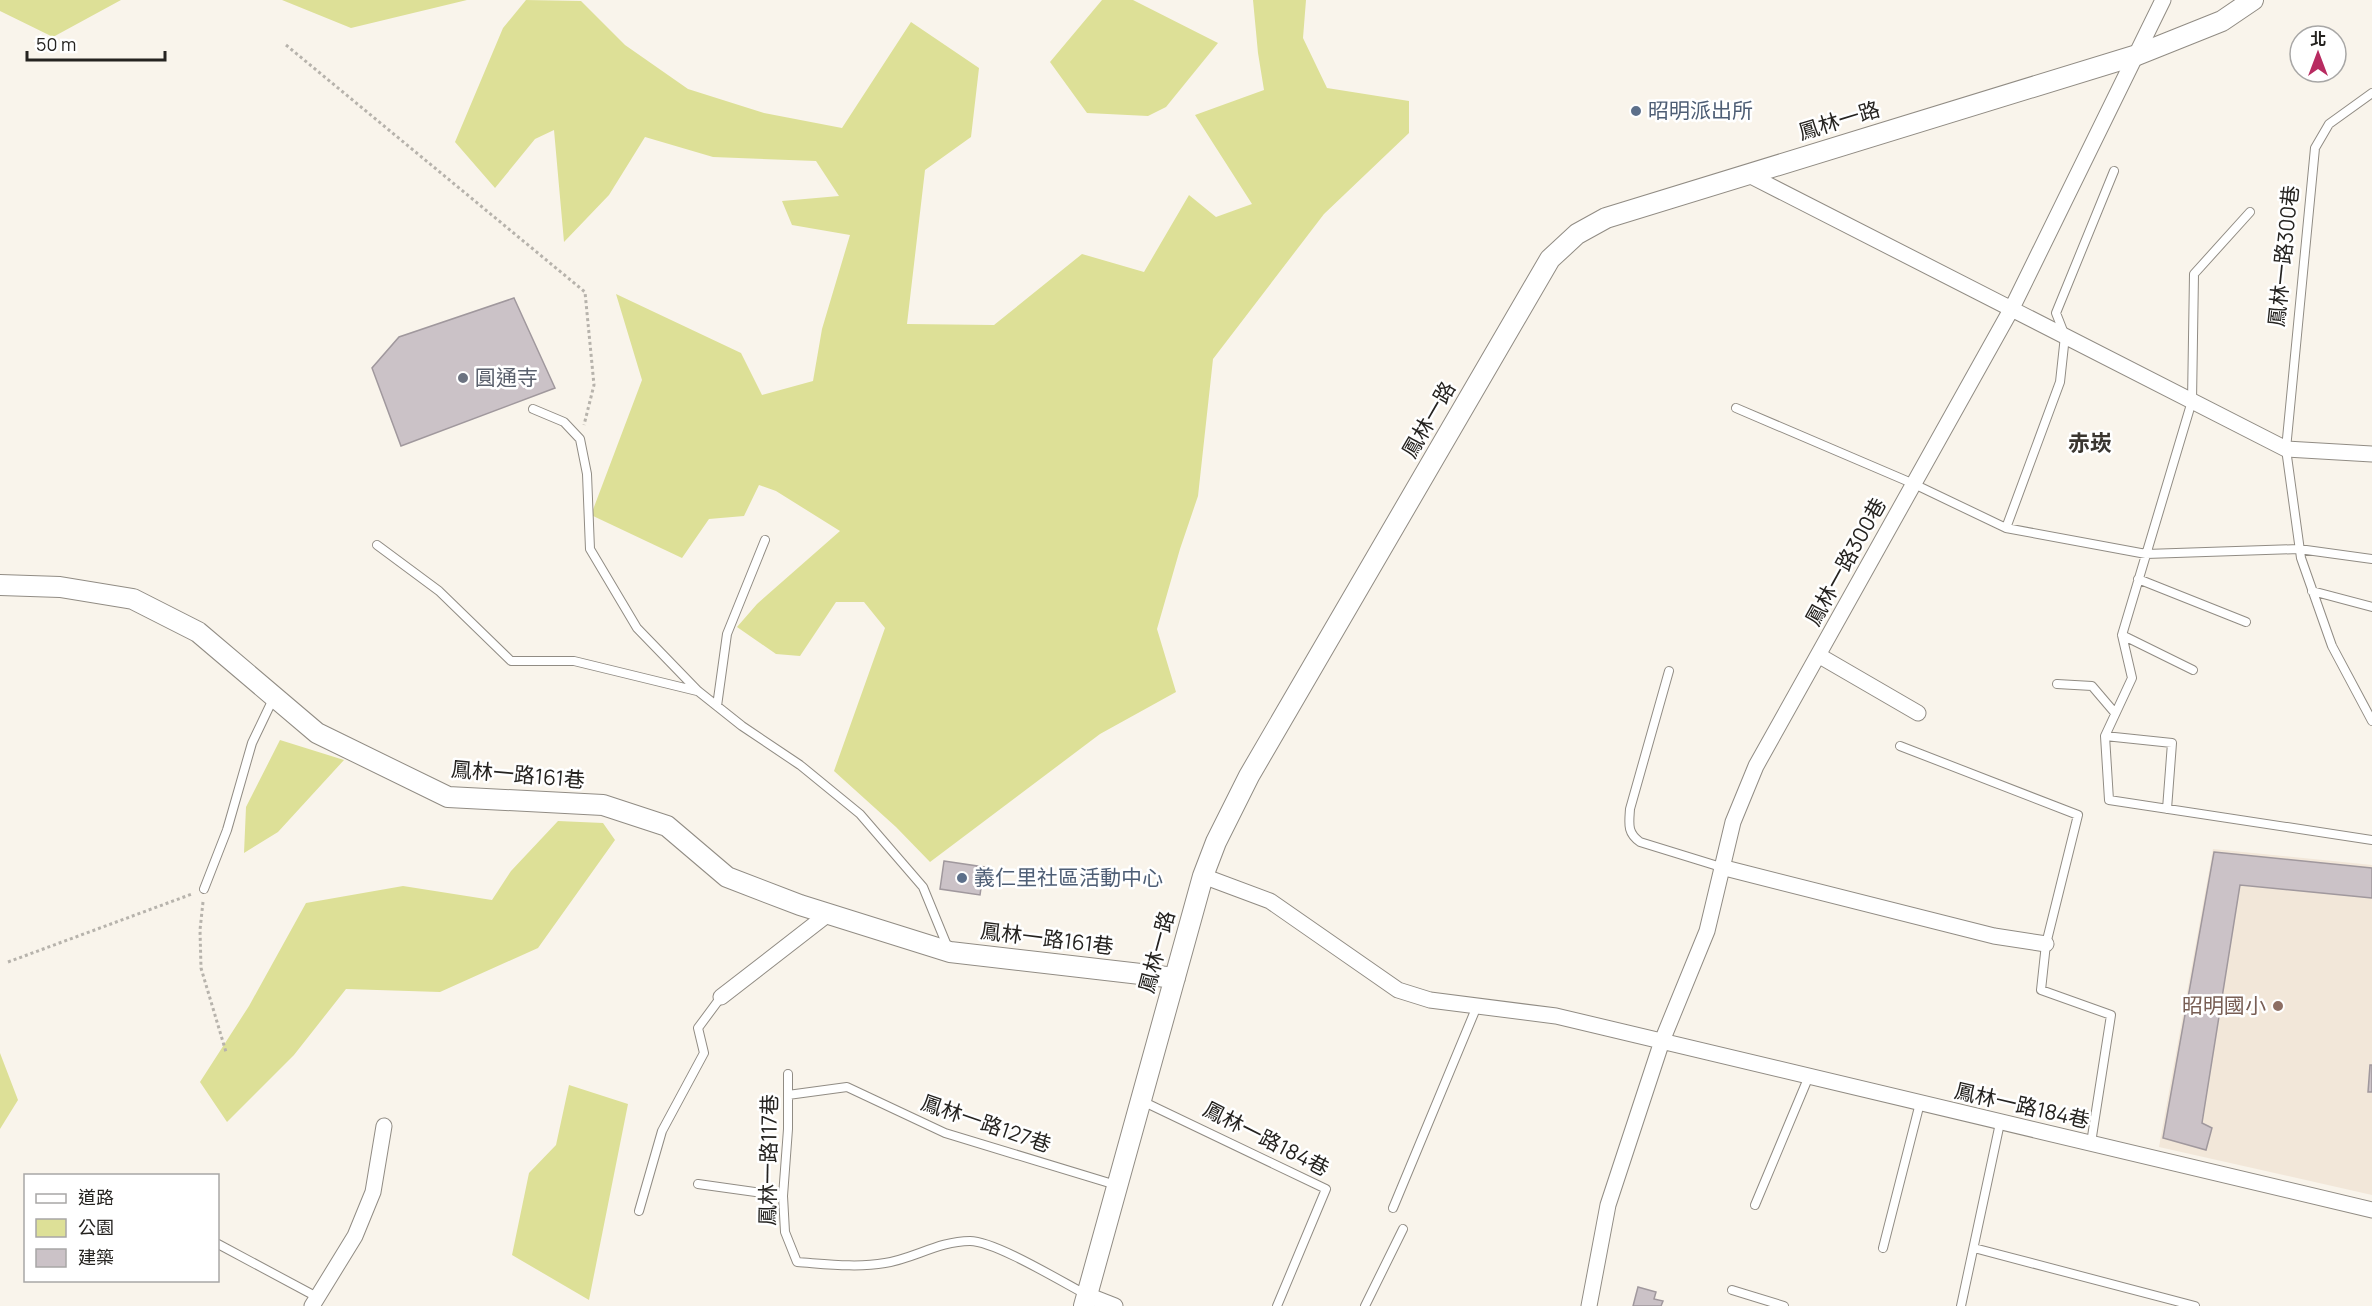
<svg xmlns="http://www.w3.org/2000/svg" width="2372" height="1306" viewBox="0 0 2372 1306" font-family="Manrope,'Noto Sans TC',sans-serif">
<rect width="100%" height="100%" fill="#f9f4eb"/>
<!-- built -->
<path fill="#f2e7d9" d="M2213,849L2372,865V1195L2159,1147Z"/>
<!-- green -->
<path fill="#dde097" d="M0,0H121L53,37L0,11Z
M282,0H467L351,28Z
M526,0L581,1L625,45L688,89L764,113L842,128L911,22L979,68L971,137L925,170L907,324L994,325L1082,254L1144,272L1189,195L1216,217L1252,204L1195,115L1264,90L1258,53L1253,0H1306L1303,38L1327,88L1409,101V133L1324,214L1213,359L1198,496L1180,549L1157,629L1176,692L1100,734L930,862L896,827L834,771L885,628L864,602H836L800,656L776,654L737,627L757,604L840,531L776,491L759,485L744,516L709,519L682,558L591,515L642,380L616,294L741,353L762,395L813,381L822,329L850,235L792,225L782,201L839,196L816,161L713,157L645,137L609,195L564,242L554,130L535,139L495,188L455,142L503,28Z
M1102,0H1133L1218,43L1166,107L1148,116L1087,113L1050,62Z
M280,740L344,760L278,832L244,853L246,807Z
M558,821L603,823L615,840L538,948L440,992L346,989L294,1055L227,1122L200,1082L249,1006L306,903L403,886L492,900L511,871Z
M0,1053L18,1100L0,1129Z
M569,1085L628,1104L589,1300L512,1255L529,1173L556,1145Z"/>
<!-- building -->
<path fill="#cbc2c7" stroke="#a0989d" stroke-width="1.5" d="M514,298L555,388L401,446L372,368L399,337Z
M2214,852L2372,868V898L2240,885L2202,1123L2212,1128L2206,1150L2163,1138Z
M944,861L984,867L980,895L940,889Z
M2370,1065H2372V1092H2368Z
M1638,1287L1656,1292L1654,1299L1663,1301L1661,1306H1633Z"/>
<g fill="none" stroke-linecap="round" stroke-linejoin="round">
<defs>
<path id="service" d="M2372,93L2329,124L2315,148L2286,449L2301,558L2332,646L2372,721
M2250,212L2194,274L2192,401L2122,635L2132,678L2105,736L2109,800L2372,840
M1736,408L1914,484L2006,528L2146,554L2299,549L2372,559
M533,409L564,422L580,439L587,474L590,549L637,628L698,691L742,726L800,765L860,814L923,887L948,948
M2006,528L2060,382L2065,336L2056,313L2114,171
M377,545L439,591L511,661H574L697,691
M2138,579L2246,622
M2312,591L2372,607
M2122,635L2193,670
M1669,671L1630,809C1629,824 1627,833 1640,842L1721,867
M2057,684L2092,686L2115,713
M717,706L727,634L765,540
M2105,736L2172,743L2167,809
M1900,746L2078,815L2046,944L2041,990L2111,1015L2091,1143
M204,889L227,830L252,743L273,699
M788,1074V1129L783,1196L785,1232L797,1262C826,1264 857,1268 885,1263C913,1259 939,1241 970,1241C995,1241 1062,1282 1087,1295
M788,1095L847,1087L945,1133L1116,1185
M1142,1101L1326,1189L1277,1306
M698,1184L783,1196
M1755,1205L1809,1076
M1393,1208L1477,1006
M639,1211L662,1131L704,1053L698,1028L721,997
M218,1244L317,1297
M1883,1248L1920,1103
M1974,1248L2195,1306
M1732,1290L1784,1306
M1365,1306L1403,1229
M1961,1306L2000,1123"/>
<path id="minor" d="M1747,174L2286,449L2372,454
M1818,655L1918,713
M1721,867L1994,936L2046,944
M1203,876L1270,901L1398,990L1430,1000L1556,1016L2372,1210
M721,997L828,914
M1087,1295L1115,1306
M312,1306L355,1236L373,1192L384,1126
M1589,1306L1608,1205L1662,1041L1707,931L1733,822L1756,766L2012,308L2163,0"/>
<path id="tertiary" d="M0,585L60,587L133,599L198,632L317,733L448,797L603,805L667,826L727,877L800,905L950,952L1175,978
M1084,1306L1203,876L1216,842L1249,776L1550,259L1577,234L1606,218L2137,55L2222,21L2253,0"/>
</defs>
<!-- service casing -->
<use href="#service" stroke="#918c84" stroke-width="10"/>
<!-- minor casing -->
<use href="#minor" stroke="#918c84" stroke-width="17"/>
<!-- tertiary casing -->
<use href="#tertiary" stroke="#918c84" stroke-width="22"/>
<!-- path -->
<path stroke="#b7b3ac" stroke-width="3" stroke-dasharray="3 3" stroke-linecap="butt" d="M286,45L585,292L594,385L584,425
M203,902L200,930L201,968L226,1052
M8,962L192,894"/>
<!-- service -->
<use href="#service" stroke="#fff" stroke-width="8"/>
<!-- minor -->
<use href="#minor" stroke="#fff" stroke-width="15"/>
<!-- tertiary -->
<use href="#tertiary" stroke="#fff" stroke-width="20"/>
</g>
<!-- markers -->
<g fill="#5c6f8a" stroke="#fff" stroke-width="2">
<circle cx="1636" cy="111" r="6"/>
<circle cx="962" cy="878" r="6"/>
</g>
<circle fill="#6b7280" stroke="#fff" stroke-width="2" cx="463" cy="378" r="6"/>
<circle fill="#8d6e63" stroke="#fff" stroke-width="2" cx="2278" cy="1006" r="6"/>
<g text-anchor="middle" stroke-width="5" stroke-linejoin="round" paint-order="stroke">
<!-- service labels -->
<g font-size="21" fill="#4e5e75" stroke="#fff" text-anchor="start">
<text x="1648" y="118">昭明派出所</text>
<text x="974" y="885">義仁里社區活動中心</text>
</g>
<!-- street labels -->
<g font-size="21" fill="#252320" stroke="#fff">
<text transform="translate(1839 121) rotate(-17)" y="7">鳳林一路</text>
<text transform="translate(2284 256) rotate(-84)" y="7">鳳林一路300巷</text>
<text transform="translate(1429 420) rotate(-60)" y="7">鳳林一路</text>
<text transform="translate(1846 562) rotate(-61)" y="7">鳳林一路300巷</text>
<text transform="translate(518 775) rotate(5)" y="7">鳳林一路161巷</text>
<text transform="translate(1047 939) rotate(7)" y="7">鳳林一路161巷</text>
<text transform="translate(1157 952) rotate(-75)" y="7">鳳林一路</text>
<text transform="translate(2022 1106) rotate(13)" y="7">鳳林一路184巷</text>
<text transform="translate(986 1124) rotate(19)" y="7">鳳林一路127巷</text>
<text transform="translate(1266 1139) rotate(27)" y="7">鳳林一路184巷</text>
<text transform="translate(769 1160) rotate(-89)" y="7">鳳林一路117巷</text>
</g>
<!-- worship labels -->
<g font-size="21" fill="#5b616d" stroke="#fff" text-anchor="start">
<text x="475" y="385">圓通寺</text>
</g>
<!-- education labels -->
<g font-size="21" fill="#785e54" stroke="#fff" text-anchor="end">
<text x="2266" y="1013">昭明國小</text>
</g>
<!-- neighbourhood labels -->
<g font-size="22" font-weight="bold" fill="#3a3630" stroke="#fff">
<text x="2090" y="451">赤崁</text>
</g>
</g>
<!-- legend -->
<rect x="24" y="1174" width="195" height="108" fill="#ffffff" stroke="#a8a7a6" stroke-width="1.5"/>
<rect x="36" y="1194" width="30" height="9" fill="#ffffff" stroke="#a8a7a6" stroke-width="1.5"/>
<text x="78" y="1204" font-size="18" fill="#252320">道路</text>
<rect x="36" y="1219" width="30" height="18" fill="#dde097" stroke="#a8a7a6" stroke-width="1.5"/>
<text x="78" y="1234" font-size="18" fill="#252320">公園</text>
<rect x="36" y="1249" width="30" height="18" fill="#cbc2c7" stroke="#a8a7a6" stroke-width="1.5"/>
<text x="78" y="1264" font-size="18" fill="#252320">建築</text>
<!-- north arrow -->
<g transform="translate(2318 54)"><circle r="28" fill="#ffffff" stroke="#a8a7a6" stroke-width="1.5"/>
<path d="M0-4.5L10 22L0 15L-10 22Z" fill="#b82b61"/>
<text y="-9" font-size="16" font-weight="bold" text-anchor="middle" fill="#252320">北</text>
</g>
<!-- scale -->
<path d="M27 51v9h138v-9" fill="none" stroke="#252320" stroke-width="3"/>
<text x="36" y="51" font-size="18" fill="#252320" stroke="#ffffff" stroke-width="4.5" paint-order="stroke">50 m</text>
</svg>
